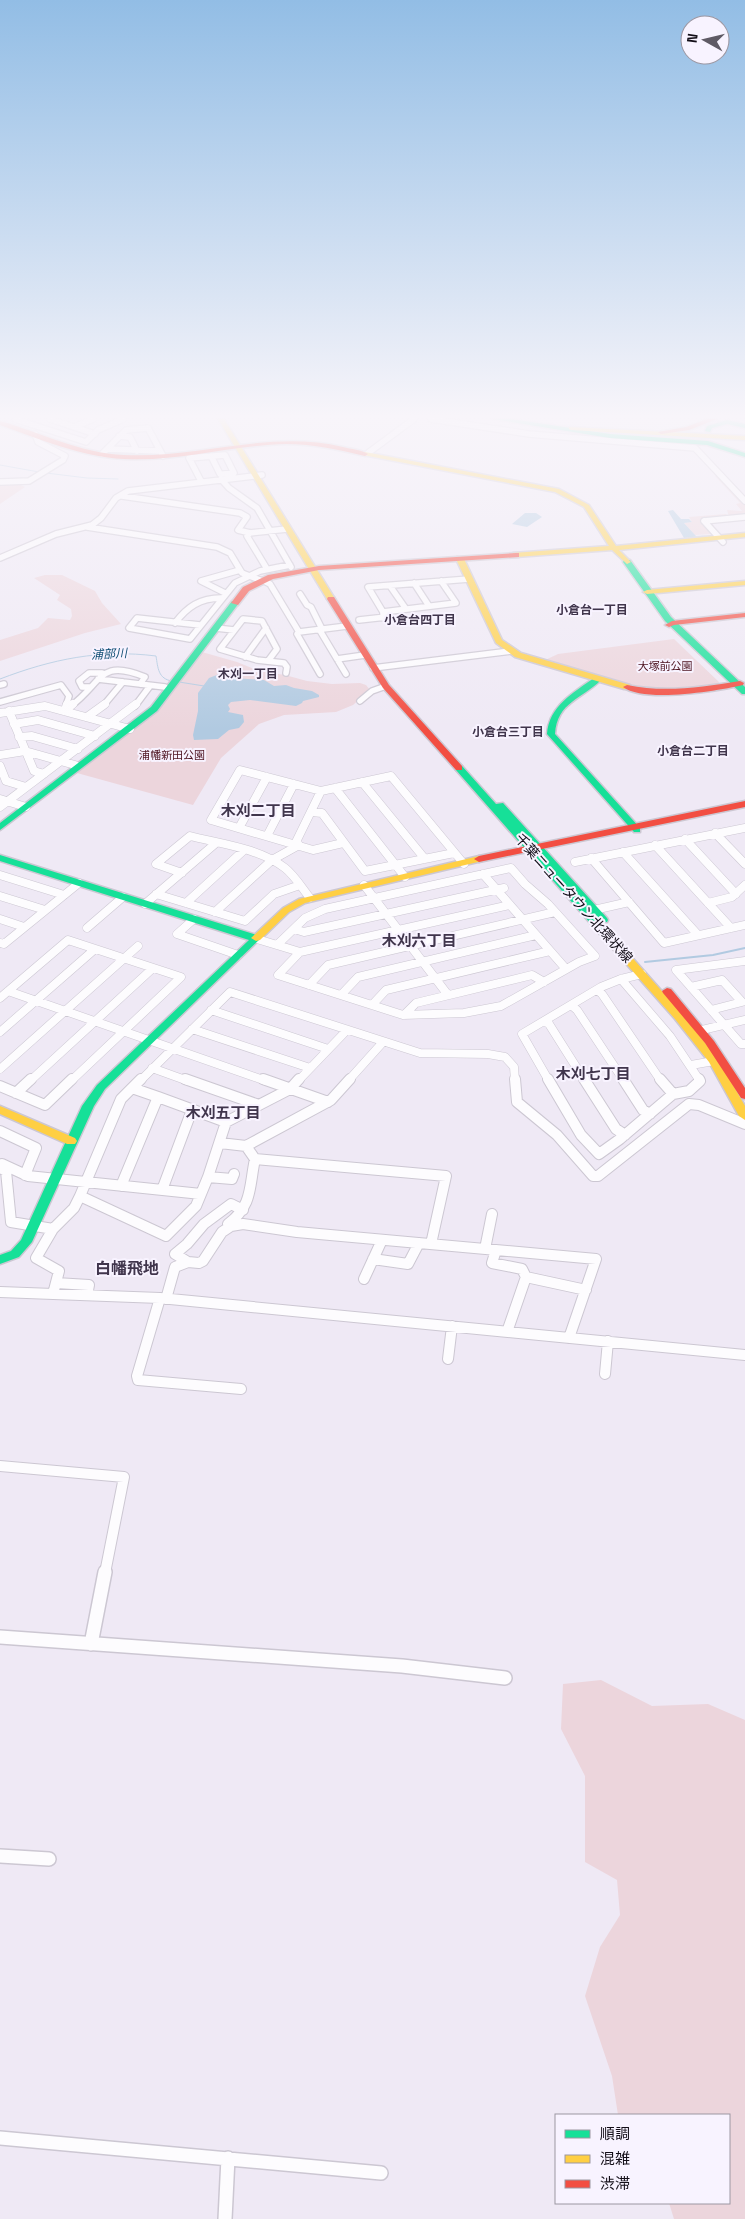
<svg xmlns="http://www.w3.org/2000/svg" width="745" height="2219" viewBox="0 0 745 2219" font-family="'Space Grotesk','Noto Sans JP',sans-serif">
<rect width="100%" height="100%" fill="#efe9f5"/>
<!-- green -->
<path fill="#ecd5dc" d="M715,476H718L745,504V516L700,520L711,534L695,535L684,523L692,522L689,517L726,514L729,517L727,510L742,511L736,504L740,503Z
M17,483L25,487L0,504V484Z
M45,575H62L95,591L102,603L121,624L85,633L0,661V640L38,628L48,618L70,620L72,616L71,609L57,600L60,595L34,578Z
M674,639L719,682L718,684L683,690H643L543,661L558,654Z
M202,652L237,662L259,671L285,675L307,681L332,684L360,683L366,685L370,690L353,705L336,712L284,715L259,724L221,758L193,805L77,773L156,711Z
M601,1680L652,1706L708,1704L745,1720V2219H674L669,2203H729V2115H618L612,2076L585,1996L600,1947L620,1915L617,1880L585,1862V1776L561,1729L563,1684Z"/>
<!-- water -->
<path fill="#b1cae1" d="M673,510L681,519H689L692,522L684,523L696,536L712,535L684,538L668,511Z
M525,513H536L542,517L527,527L512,524Z
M222,673L229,674L233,678L264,680L274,686L286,685L294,688L312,691L319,695V697L303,701L302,703L296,706L250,700L231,702L228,705L230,709L228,712L243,715L244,722L239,728L229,730L218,739L194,740L193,735L198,711V693L209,678Z"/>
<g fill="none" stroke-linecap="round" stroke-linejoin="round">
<!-- stream-far1 -->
<path stroke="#b1cae1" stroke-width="1" d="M0,465L39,472
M46,473L87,478L118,479
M0,679C52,659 101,649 156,656C158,668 158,679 172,681
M179,682L204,686"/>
<!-- stream -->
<path stroke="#b1cae1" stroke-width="2" d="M645,962L713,955L745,948"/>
<defs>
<path id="street-far3" d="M15,419L86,442L98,430L123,419
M50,419L95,434
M431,419L529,434L695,448L745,501
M74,427L93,419
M119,436L130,437L137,451
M107,449L160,451
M368,453L414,419
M102,454L126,430L148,428L163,456
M211,456L220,474
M221,479L229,488L257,508L291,567
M201,481L189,458L225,455L234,473L223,474
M1,482L29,481L63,460L65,456L38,442L35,434
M122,496L240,513L247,517L238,530L250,533L287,529
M704,521L745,517
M704,521L723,542
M87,527L217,547L230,553L242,573L260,580
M250,533L247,536L267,569
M0,558L56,534L92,525L101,518L116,498L128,491L262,475
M266,582L270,584L299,632L297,634L320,674
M414,583L429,606
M390,586L406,609
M225,593L201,581L240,570
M300,594L307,605L311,607L322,629
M383,612L456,603L441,581
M383,618V612L368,587L469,579
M359,620L386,617
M175,623C187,607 200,598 221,598
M200,625L137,618L129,628L190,639L235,583L260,571L290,565
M216,628L234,630
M319,629L346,674
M299,632L347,626
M245,657L266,628
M337,659L365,655
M268,661L277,649L262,621L243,619L220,649L257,660L284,663L287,667L286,673
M373,668L511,651
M98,679L165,687
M0,685L4,684
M90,687H82L79,681L89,673H102
M360,701L372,691L386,686
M0,702L61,685L69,696L66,706
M71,706C103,682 99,658 145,677L140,684
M103,706L123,682
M135,706L150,686"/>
<path id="street-far2" d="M65,710L67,704
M9,711L34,771L44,774
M64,711L73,704
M0,713L45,706L130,729
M87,717L105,704
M14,724L38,720L95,736
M19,737L32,736L78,749
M0,755L25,751L75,765
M0,766L6,781L26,787
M362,782L425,859
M335,788L405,877
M321,791L240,770L211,820L313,850L343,843
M0,799L26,807
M0,807L136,704
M311,812L322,813L365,871L454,853
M239,828L267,777
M715,833L745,864
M267,836L294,784
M685,839L736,894
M295,844L321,791L391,776L464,864
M655,845L731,928
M623,852L698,935
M591,858L664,943L745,925
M575,862L745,828
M182,873L156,864L190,836C221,844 259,848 285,868C295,876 302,888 310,898
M483,874L566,969
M0,875L64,895
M364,885L448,995
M156,894L245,921L274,894L300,885
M0,896L45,910
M186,903L243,851
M708,903L732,897L745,885
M145,904L216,843
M594,910L629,902
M215,912L272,860L299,845
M0,919L24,927
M194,919L177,934L238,955
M87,928L123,897
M294,929L304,932L504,888
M254,938L300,952
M0,943L4,944L79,883
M277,945L305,918L325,909L511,868L525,884L548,904L595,956L579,962L501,1006L464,1013L403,1015L278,975L300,952L510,905
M745,961L676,970L741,1044H745
M621,979L670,1036L700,1081
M621,979L642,974
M309,985L328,965L555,912
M691,987L722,980L742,1002L711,1010
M597,990L602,994L661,1081
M8,991L266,1081
M341,995L358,977L536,935
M0,998L68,940L181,977L71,1081
M372,1005L386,990L550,951
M571,1005L577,1010L624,1081
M211,1010L328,1049
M404,1015L416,1003L532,975L544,982
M544,1021L549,1024L585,1081
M192,1029L310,1068
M702,1030L745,1020
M0,1032L95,949
M691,1065L714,1061
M152,1068L188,1081
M0,1069L138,946
M30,1081L153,968
M140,1081L230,992L420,1053L488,1054L505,1057L514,1067L515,1081
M298,1081L347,1030
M348,1081L383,1042
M549,1081L522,1034L601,987L621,979"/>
<path id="street-far1" d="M185,1079L259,1105
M263,1079L328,1102
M515,1079L517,1102L557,1135L593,1176H598L689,1104L699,1105L745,1124
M548,1079L581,1135L599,1154L620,1139L673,1094L689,1091L700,1081L699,1079
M584,1079L616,1129L625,1135
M623,1079L643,1110L650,1114
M660,1079L673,1094
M0,1086L45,1105L72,1079
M16,1093L31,1079
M158,1097L226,1122
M0,1131L36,1148L25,1175
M220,1143L246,1146
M255,1159L246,1146L331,1100L350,1079
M2,1164L28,1176L201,1194
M0,1168L6,1171L11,1222L53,1229L74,1208L80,1196L166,1236L196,1206L208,1177L232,1179L234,1174
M208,1177L226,1122L290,1089L299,1079
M121,1186L158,1097L132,1088
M162,1190L192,1110
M80,1196L121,1099L141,1079
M228,1224C253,1205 249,1187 255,1159L446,1176L431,1244
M53,1229L36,1258L59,1271L53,1294
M485,1249L492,1214
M496,1250L492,1263L522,1269L526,1277L507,1332
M373,1259L408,1264L419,1243
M188,1262L175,1254L187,1244L204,1224L231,1204L243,1210
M526,1277L586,1290
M364,1279L382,1240
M56,1283L89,1285L87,1295
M0,1292L160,1298L745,1355
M160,1298L137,1376L138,1380L241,1389
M166,1299L175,1267L188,1262L199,1263L203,1261L222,1232L231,1226L243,1224L297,1232L596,1259L569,1338
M448,1359L452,1326
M605,1374L608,1341
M0,1466L124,1477L105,1573"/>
<path id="street" d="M0,1637L402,1666L505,1678
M91,1644L105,1572
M0,1856L49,1859
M0,2138L381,2173
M225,2219L228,2158"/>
<path id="fast" d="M493,419H512L610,434L708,441L745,453V457L707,445L610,438Z
M727,420L745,424V428L727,424L712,428L710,432L705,431L707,426Z
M624,560H630L671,617L745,687V694H742L665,621L623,562Z
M232,601L239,603L157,711L0,830V823L151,707Z
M594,678L601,680C582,699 557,702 555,734L640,828V832H634L547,734C549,706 573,693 594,678Z
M459,765L462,766L496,804L503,803L607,918L608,920L607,922H601L614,938L613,940H605L456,770V766Z
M0,855L260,936L261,938L105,1089L94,1106L32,1242L19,1257L0,1264V1255L11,1251L21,1240L82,1106L97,1085L249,940L0,861Z"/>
<path id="slow" d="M218,419H224L335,599L334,601L327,599Z
M569,427L745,436V440L571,430L569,429Z
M365,452L559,489L589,505L616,546L745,533V537L619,550L631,562L627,564L612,550L516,557H513V553L609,546L584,507L555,492L363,455V453Z
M457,557L464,559L502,640L521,653L630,685V689H624L515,657L496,643L456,559Z
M745,581V585L647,594L643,592L647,590Z
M479,856L482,857V861L305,903L289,912L260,940L256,941L251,938L283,908L299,899Z
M609,935L613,936L683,1015L718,1059L745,1106V1120L739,1116L709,1062L675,1019L605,940L604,938Z
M0,1106L75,1138L77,1141L75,1144H67L0,1114Z"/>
<path id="jam" d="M707,419H717L689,430L661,434L658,432L686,427Z
M0,421C42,433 80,453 124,455C198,459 270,429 343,447C351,449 362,450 368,454L365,456C339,450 314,444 286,444C232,445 179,462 124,459C81,457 40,439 0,425Z
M516,553H519V557L319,570L273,579L249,591L238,605L231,603L243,587L268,575L319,566Z
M328,597H334L389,685L462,766V770H456L383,688L327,599Z
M745,613V617L674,625L669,627L665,625L672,621Z
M740,681L744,683L743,685C717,691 644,703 623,687L627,685C665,693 702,687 740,681Z
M745,801V807L479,862L474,859L479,856Z
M667,988L671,989L714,1041L745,1088V1099L741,1098L705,1043L663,993L662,991Z"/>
</defs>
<!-- street-far3 casing -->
<use href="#street-far3" stroke="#ccc7d2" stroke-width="8"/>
<!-- street-far2 casing -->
<use href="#street-far2" stroke="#ccc7d2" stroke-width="9"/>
<!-- street-far1 casing -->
<use href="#street-far1" stroke="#ccc7d2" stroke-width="12"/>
<!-- street casing -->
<use href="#street" stroke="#ccc7d2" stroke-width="16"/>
<!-- fast casing -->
<use href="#fast" stroke="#ccc7d2" stroke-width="3"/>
<!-- slow casing -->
<use href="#slow" stroke="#ccc7d2" stroke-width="3"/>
<!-- jam casing -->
<use href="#jam" stroke="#ccc7d2" stroke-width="3"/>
<!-- street-far3 -->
<use href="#street-far3" stroke="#fdfcfe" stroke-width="5.5"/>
<!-- street-far2 -->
<use href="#street-far2" stroke="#fdfcfe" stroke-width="8"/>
<!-- street-far1 -->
<use href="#street-far1" stroke="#fdfcfe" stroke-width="10"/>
<!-- street -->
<use href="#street" stroke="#fdfcfe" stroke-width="13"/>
<!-- fast -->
<use href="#fast" fill="#16e098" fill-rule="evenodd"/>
<!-- slow -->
<use href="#slow" fill="#ffcf43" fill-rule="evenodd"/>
<!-- jam -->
<use href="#jam" fill="#f24e42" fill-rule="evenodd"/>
</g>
<!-- sky -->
<linearGradient id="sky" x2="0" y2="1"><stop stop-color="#92bde5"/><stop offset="0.57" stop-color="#f8f5fa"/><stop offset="1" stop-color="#f8f5fa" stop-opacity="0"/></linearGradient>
<rect width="745" height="730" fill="url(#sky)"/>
<g text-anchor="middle" stroke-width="4" stroke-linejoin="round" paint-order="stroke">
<!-- far-park labels -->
<g font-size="11" fill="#4d1320" stroke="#f8f3ff">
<text x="665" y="670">大塚前公園</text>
<text x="172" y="759">浦幡新田公園</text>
</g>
<!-- far-neighbourhood labels -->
<g font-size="12" font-weight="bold" fill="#40354c" stroke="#f8f3ff">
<text x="592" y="614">小倉台一丁目</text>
<text x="420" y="624">小倉台四丁目</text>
<text x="248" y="678">木刈一丁目</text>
<text x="508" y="736">小倉台三丁目</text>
<text x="693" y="755">小倉台二丁目</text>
</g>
<!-- far-water labels -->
<g font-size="12" font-style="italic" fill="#104f74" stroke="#f8f3ff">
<text transform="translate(109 654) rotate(-3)" y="4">浦部川</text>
</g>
<!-- street labels -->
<g font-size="14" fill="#120d17" stroke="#f8f3ff">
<text transform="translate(574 898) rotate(48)" y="5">千葉ニュータウン北環状線</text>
</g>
<!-- neighbourhood labels -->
<g font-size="15" font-weight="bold" fill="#40354c" stroke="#f8f3ff">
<text x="258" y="816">木刈二丁目</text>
<text x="419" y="946">木刈六丁目</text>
<text x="593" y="1079">木刈七丁目</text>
<text x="223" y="1118">木刈五丁目</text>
</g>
<!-- quarter labels -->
<g font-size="16" font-weight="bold" fill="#40354c" stroke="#f8f3ff">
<text x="127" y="1274">白幡飛地</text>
</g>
</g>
<!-- legend -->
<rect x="555" y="2114" width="175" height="90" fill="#f8f3ff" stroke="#9c97a2"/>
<rect x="565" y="2130" width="25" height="8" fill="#16e098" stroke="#9c97a2"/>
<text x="600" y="2139" font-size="15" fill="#120d17">順調</text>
<rect x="565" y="2155" width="25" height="8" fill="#ffcf43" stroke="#9c97a2"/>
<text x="600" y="2164" font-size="15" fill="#120d17">混雑</text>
<rect x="565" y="2180" width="25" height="8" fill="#f24e42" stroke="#9c97a2"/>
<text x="600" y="2189" font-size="15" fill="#120d17">渋滞</text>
<!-- north arrow -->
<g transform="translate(705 40) rotate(278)"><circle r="24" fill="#f8f3ff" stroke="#9c97a2"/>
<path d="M0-4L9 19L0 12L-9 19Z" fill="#5f5a65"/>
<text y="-8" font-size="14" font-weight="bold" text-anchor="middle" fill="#120d17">N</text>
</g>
</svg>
